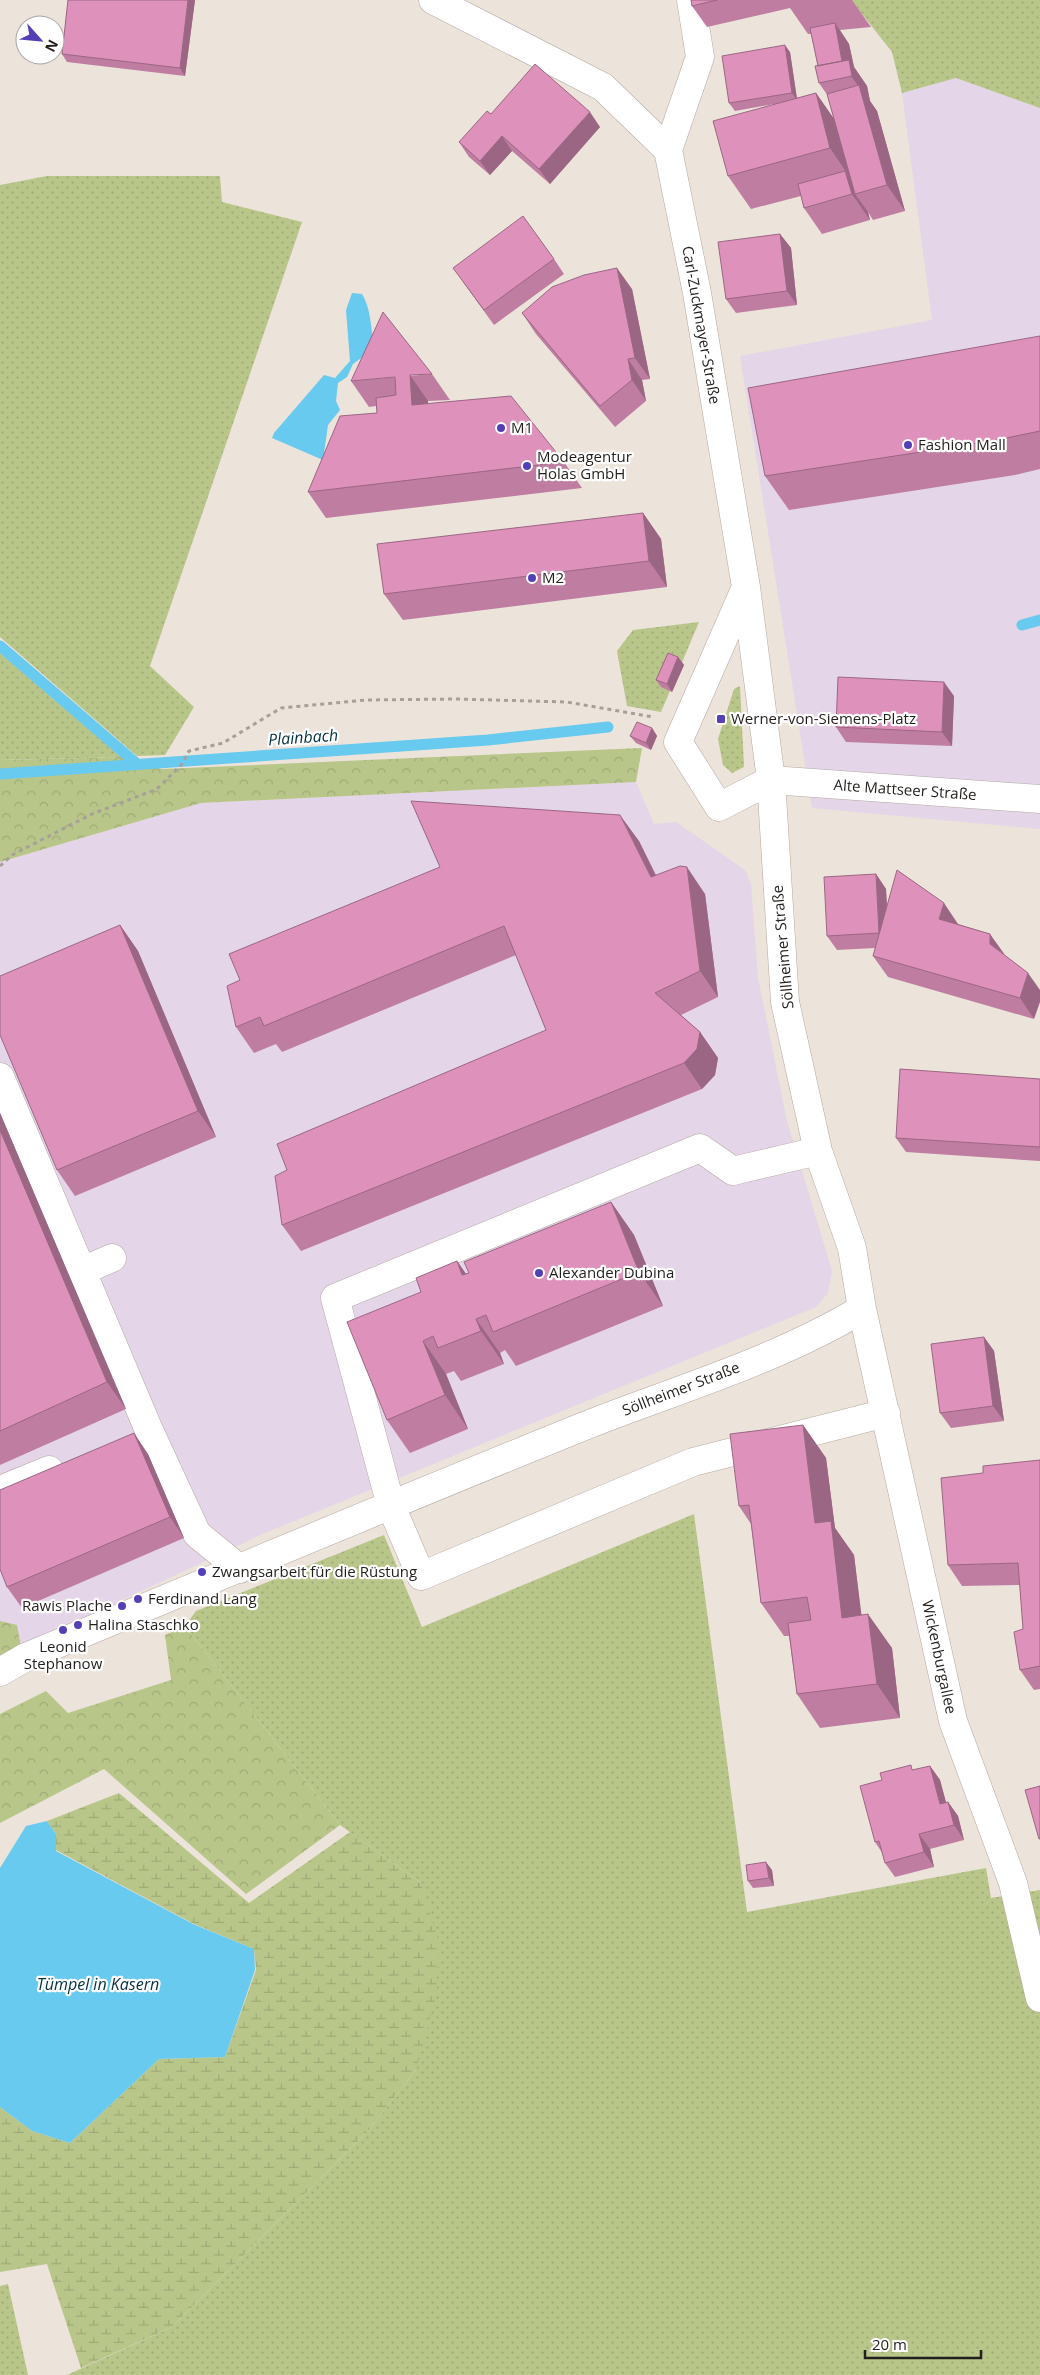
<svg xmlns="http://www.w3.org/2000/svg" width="1040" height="2375" viewBox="0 0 1040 2375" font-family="'Open Sans',sans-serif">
<defs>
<pattern id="grass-dots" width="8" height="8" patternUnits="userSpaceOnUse" patternTransform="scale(1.25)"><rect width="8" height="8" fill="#b9c68a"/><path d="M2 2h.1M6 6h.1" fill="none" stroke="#9faa76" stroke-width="1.8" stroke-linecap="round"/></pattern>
<pattern id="forest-crowns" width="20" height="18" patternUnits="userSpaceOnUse" patternTransform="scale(1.25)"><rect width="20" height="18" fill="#b9c68a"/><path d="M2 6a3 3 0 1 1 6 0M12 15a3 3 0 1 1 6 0" fill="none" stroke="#9faa76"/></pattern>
<pattern id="wetland-marsh" width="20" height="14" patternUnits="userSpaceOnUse" patternTransform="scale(1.25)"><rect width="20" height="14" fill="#b9c68a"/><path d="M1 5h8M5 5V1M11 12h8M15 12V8" fill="none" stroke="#9faa76"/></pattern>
</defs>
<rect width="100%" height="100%" fill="#ece3db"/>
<!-- commercial -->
<path fill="#e4d5e8" d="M956,78L1040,108V829L812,808L740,356L932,320L902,93Z
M636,782L654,824L676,822L745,870L751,884L758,978L787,1121L832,1271L828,1293L816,1307L260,1535L0,1658V862L201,803Z"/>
<!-- grass -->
<path fill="url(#grass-dots)" d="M851,0H1040V108L956,78L902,93L892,52Z
M47,176H220L222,202L302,222L150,666L194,707L165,755L137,756L0,637V185Z
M699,622L661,712L627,706L617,651L633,630Z
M0,653L121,757L0,760Z
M740,686L744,767L732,773L723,765L718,739L734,689Z
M694,1514L747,1912L986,1868L991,1898L1040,1890V2375H67L172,2327L367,2132L416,2070L421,1883L340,1825L185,1626L196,1611L384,1535L422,1627Z
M8,2284L28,2375H0V2286Z"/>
<!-- forest -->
<path fill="url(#forest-crowns)" d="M642,748L636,782L201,803L0,862V760L121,757L162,769Z
M0,1621L17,1625L21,1647L0,1658Z
M185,1626L340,1825L246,1894L104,1769L0,1823V1714L46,1691L68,1713L171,1680L165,1635Z"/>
<!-- wetland -->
<path fill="url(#wetland-marsh)" d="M119,1793L249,1903L350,1832L421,1883L439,1943L436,1997L416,2070L367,2132L172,2327L81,2368L47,2264L0,2272V2107L32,2131L70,2143L159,2059L225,2057L256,1970L254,1949L194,1924L56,1850V1834L47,1821Z"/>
<!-- water -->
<path fill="#68caee" d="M352,293L362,294C370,307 371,325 373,341L364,356L353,364L347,377L338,383L336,401L340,410L328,425L323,460L272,438L274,433L324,375L335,378L350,361L346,310Z
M47,1821L56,1834V1851L193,1924L254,1949L255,1970L225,2057L159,2059L70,2143L32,2131L0,2107V1868L26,1826Z"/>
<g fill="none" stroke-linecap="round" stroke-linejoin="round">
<!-- stream -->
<path stroke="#68caee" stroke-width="11" d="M1022,625L1040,620
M0,646L137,764
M0,774L488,740L608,727"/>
<defs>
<path id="minor" d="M433,0L603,87L668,150L697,293L746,587L771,780L785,1002L818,1151L852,1248L862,1309L953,1721L1013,1883L1040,1998
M668,150L700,57L691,0
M746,587L678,742L719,807L771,780
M771,780L1040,799
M0,1077L148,1428L197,1534L240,1569
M818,1151L733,1171L700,1148L335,1298L391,1506L421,1576L693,1462L886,1413
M82,1271L112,1258
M0,1490L49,1470
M0,1672L26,1657C211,1580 396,1502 582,1427C675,1390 776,1361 862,1309"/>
</defs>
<!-- minor casing -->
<use href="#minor" stroke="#b3a9a2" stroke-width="29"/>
<!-- path -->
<path stroke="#a7a09a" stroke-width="3" stroke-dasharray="4 4" stroke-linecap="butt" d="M0,866L12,855L92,814L157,789L182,764L189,751L223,743L281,708L366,700L456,699L567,702L653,717"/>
<!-- minor -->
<use href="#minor" stroke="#fff" stroke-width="28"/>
</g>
<!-- wall -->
<path fill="#bf7ea1" d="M68,0H195L185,76L67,62L62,54Z
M691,0H852L871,27L840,30L849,44L854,67L867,86L870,101L877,111L905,211L873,220L868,212L870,220L822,234L804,208L801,196L751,209L728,176L774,104L735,111L729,103L790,52L797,98L816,93L834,119L828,96L819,83L818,66L811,34H808L790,8L707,27L692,6Z
M491,114L600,127L550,184L512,151L490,175L469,157L459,142Z
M780,234L791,248L797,305L736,313L726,299Z
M554,259L564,274L494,325L463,282Z
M632,289L650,379L642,380L646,401L615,427L536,334L522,313Z
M1040,336V469L1015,475L789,510L765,476Z
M432,374L450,400L428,401V404L564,462L582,488L326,518L308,492L377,413L376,406L369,407L351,381Z
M643,513L661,539L667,587L403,620L384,594Z
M678,657L684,665L672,692L661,687L656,680Z
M954,696L952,746L846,742L836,727Z
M652,728L657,736L651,750L636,743L630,736Z
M639,841L656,875L705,894L718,997L681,1015L700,1032L718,1058L715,1075L702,1089L301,1251L282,1225L546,1030L516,955L282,1052L276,1044L254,1053L236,1027Z
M876,874L886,889L887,907L958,924L990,934L1034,1019L888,977L873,956L875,948L837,950L827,936Z
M120,925L138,951L216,1137L75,1196L57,1170Z
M1040,1079V1161L906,1152L896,1138Z
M0,1113L126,1409L0,1465Z
M611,1202L634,1235L663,1306L516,1366L505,1350L500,1353L504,1364L461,1381L454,1371L446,1374L468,1429L410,1453L387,1420L421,1292L457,1261L466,1274Z
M984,1337L994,1351L1004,1421L951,1428L940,1413Z
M803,1425L826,1458L835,1528L854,1555L861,1615L892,1648L900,1718L820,1728L797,1694L789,1636H784L761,1603L751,1524L739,1506Z
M148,1454L184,1538L22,1608L7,1587Z
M1040,1460V1689L1034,1690L1020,1670L1023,1629L1020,1585L962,1586L948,1565L983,1473Z
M930,1766L940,1780L946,1802H948L958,1816L964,1840L930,1849L934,1867L895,1877L885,1863L883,1854L875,1842L882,1780Z
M772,1870L774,1886L753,1888L748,1881Z"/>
<!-- shaded-wall -->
<path fill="#9b6683" d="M188,0H195L185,76L180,68Z
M835,23L849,44L854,67L867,86L870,101L877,111L905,211L887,185L859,87L843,65Z
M785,45L790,52L797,100L792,93Z
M816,93L839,126L853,182L830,148Z
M590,112L600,127L550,184L539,169Z
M502,136L512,151L490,175L480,161Z
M845,171L860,192L855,194L868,212L870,220L852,194Z
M780,234L791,248L797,305L787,291Z
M617,268L632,289L650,379L635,358Z
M628,359L642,380L646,401L632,380Z
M410,375L428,401L430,431L412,405Z
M643,513L661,539L667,587L649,561Z
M678,657L684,665L672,692L667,684Z
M944,682L954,696L952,746L942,732Z
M652,728L657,736L651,750L646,743Z
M620,815L639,841L669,903L651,877Z
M687,867L705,894L718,997L700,971Z
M876,874L886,889L889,947L879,933Z
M944,903L958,924L954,940L939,919Z
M120,925L138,951L216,1137L198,1111Z
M990,934L1005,955L990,944Z
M1028,973L1040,990V1002L1034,1019L1020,998Z
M700,1032L718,1058L715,1075L702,1089L684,1063Z
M0,1113L126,1409L107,1382L0,1130Z
M611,1202L634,1235L663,1306L639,1272Z
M457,1261L480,1294L462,1275Z
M476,1319L500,1353L504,1364L481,1331Z
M984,1337L994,1351L1004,1421L993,1406Z
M423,1341L446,1374L468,1429L445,1395Z
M803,1425L826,1458L835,1528L854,1555L866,1651L842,1618L815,1523Z
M134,1433L148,1454L184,1538L170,1517Z
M868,1614L892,1648L900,1718L877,1684Z
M930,1766L940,1780L950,1818L940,1804Z
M948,1802L958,1816L964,1840L954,1825Z
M919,1834L930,1849L934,1867L924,1852Z
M766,1862L772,1870L774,1886L769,1878Z"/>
<!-- building -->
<path fill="#de92bb" stroke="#9b6683" d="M68,0H188L180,68L62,54Z
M691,0H717L692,6Z
M835,23L842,61L818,66L810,28Z
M785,45L792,93L729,103L722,56Z
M849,60L852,76L819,83L815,66Z
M535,64L590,112L539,169L502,136L480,161L459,142L487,111L491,114Z
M859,85L887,185L855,194L827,94Z
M816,93L830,148L728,176L713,121Z
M845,171L852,194L804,208L798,184Z
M523,216L554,259L484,310L453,268Z
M780,234L787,291L726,299L718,242Z
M617,268L635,358L628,359L632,380L600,406L522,313L552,287L584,275Z
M383,312L432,374L410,375L412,405L511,396L564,462L308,492L340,416L377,413L376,398L396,395L395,377L351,381Z
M1040,336V431L992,441L765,476L748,388Z
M643,513L649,561L384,594L377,544Z
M668,653L678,657L667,684L656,680Z
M838,677L944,682L942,732L836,727Z
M637,722L652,728L646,743L630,736Z
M411,801L620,815L651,877L680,866L687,867L700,971L655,993L700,1032L697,1049L684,1063L282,1225L275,1176L287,1170L277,1144L546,1030L504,926L264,1026L260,1017L236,1027L227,986L240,980L229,954L440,867Z
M897,870L944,903L939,919L990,934V944L1028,973L1020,998L873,956Z
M876,874L879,933L827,936L824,877Z
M120,925L198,1111L57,1170L0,1035V976Z
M900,1069L1040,1079V1147L896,1138Z
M0,1130L107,1382L0,1431Z
M611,1202L639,1272L493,1332L486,1315L476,1319L481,1331L438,1348L433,1336L423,1341L445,1395L387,1420L347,1322L421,1292L416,1278L457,1261L462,1275L469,1273L464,1262Z
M984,1337L993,1406L940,1413L931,1344Z
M803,1425L815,1523L831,1521L842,1618L868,1614L877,1684L797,1694L788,1623L811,1620L807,1597L761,1603L749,1505L739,1506L730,1434Z
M134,1433L170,1517L7,1587L0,1569V1490Z
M1040,1460V1666L1020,1670L1014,1632L1023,1629L1018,1563L948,1565L941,1478L983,1473V1466Z
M911,1765L912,1770L930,1766L940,1804L948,1802L954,1825L919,1834L924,1852L885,1863L879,1841L875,1842L860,1786L882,1780L880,1773Z
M1040,1786V1839H1039L1025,1790Z
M766,1862L769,1878L748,1881L746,1865Z"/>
<!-- markers -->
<g fill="#553fb7" stroke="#fff" stroke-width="2">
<circle cx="501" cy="428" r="5"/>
<circle cx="908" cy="445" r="5"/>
<circle cx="527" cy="466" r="5"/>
<circle cx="532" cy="578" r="5"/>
<rect x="716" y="714" width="10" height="10" rx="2.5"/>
<circle cx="539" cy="1273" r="5"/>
<circle cx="202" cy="1572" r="5"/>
<circle cx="138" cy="1599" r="5"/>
<circle cx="122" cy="1606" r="5"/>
<circle cx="78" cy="1625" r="5"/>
<circle cx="63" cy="1630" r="5"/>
</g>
<g text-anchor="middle" stroke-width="4.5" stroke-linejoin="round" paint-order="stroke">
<!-- street labels -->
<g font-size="15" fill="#221f1c" stroke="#fff">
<text transform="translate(701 325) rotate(80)" y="5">Carl-Zuckmayer-Straße</text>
<text transform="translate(905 790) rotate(4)" y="5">Alte Mattseer Straße</text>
<text transform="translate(783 947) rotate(-95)" y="5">Söllheimer Straße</text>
<text transform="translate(681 1389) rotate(-21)" y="5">Söllheimer Straße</text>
<text transform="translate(939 1657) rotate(78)" y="5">Wickenburgallee</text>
</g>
<!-- poi labels -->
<g font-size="15" fill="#221f1c" stroke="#fff" text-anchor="start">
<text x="511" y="433">M1</text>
<text x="918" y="450">Fashion Mall</text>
<text x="537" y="462">Modeagentur<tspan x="537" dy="17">Holas GmbH</tspan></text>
<text x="542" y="583">M2</text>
<text x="731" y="724">Werner-von-Siemens-Platz</text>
<text x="549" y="1278">Alexander Dubina</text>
<text x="212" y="1577">Zwangsarbeit für die Rüstung</text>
<text x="148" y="1604">Ferdinand Lang</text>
<text x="112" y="1611" text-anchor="end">Rawis Plache</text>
<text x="88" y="1630">Halina Staschko</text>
<text x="63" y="1652" text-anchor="middle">Leonid<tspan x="63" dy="17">Stephanow</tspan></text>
</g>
<!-- water labels -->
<g font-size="16" font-style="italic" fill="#023140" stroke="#fff">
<text transform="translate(303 737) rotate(-4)" y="6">Plainbach</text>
<text x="98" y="1990">Tümpel in Kasern</text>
</g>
</g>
<!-- north arrow -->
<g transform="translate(40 40) rotate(117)"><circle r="24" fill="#ffffff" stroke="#a7a5a4"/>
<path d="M0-4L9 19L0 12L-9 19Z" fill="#553fb7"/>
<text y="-8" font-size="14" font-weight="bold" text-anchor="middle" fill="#221f1c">N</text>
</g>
<!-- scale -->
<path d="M865 2350v8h116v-8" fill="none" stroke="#221f1c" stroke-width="2.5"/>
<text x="872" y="2350" font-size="15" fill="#221f1c" stroke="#ffffff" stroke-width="4" paint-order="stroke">20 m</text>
</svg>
